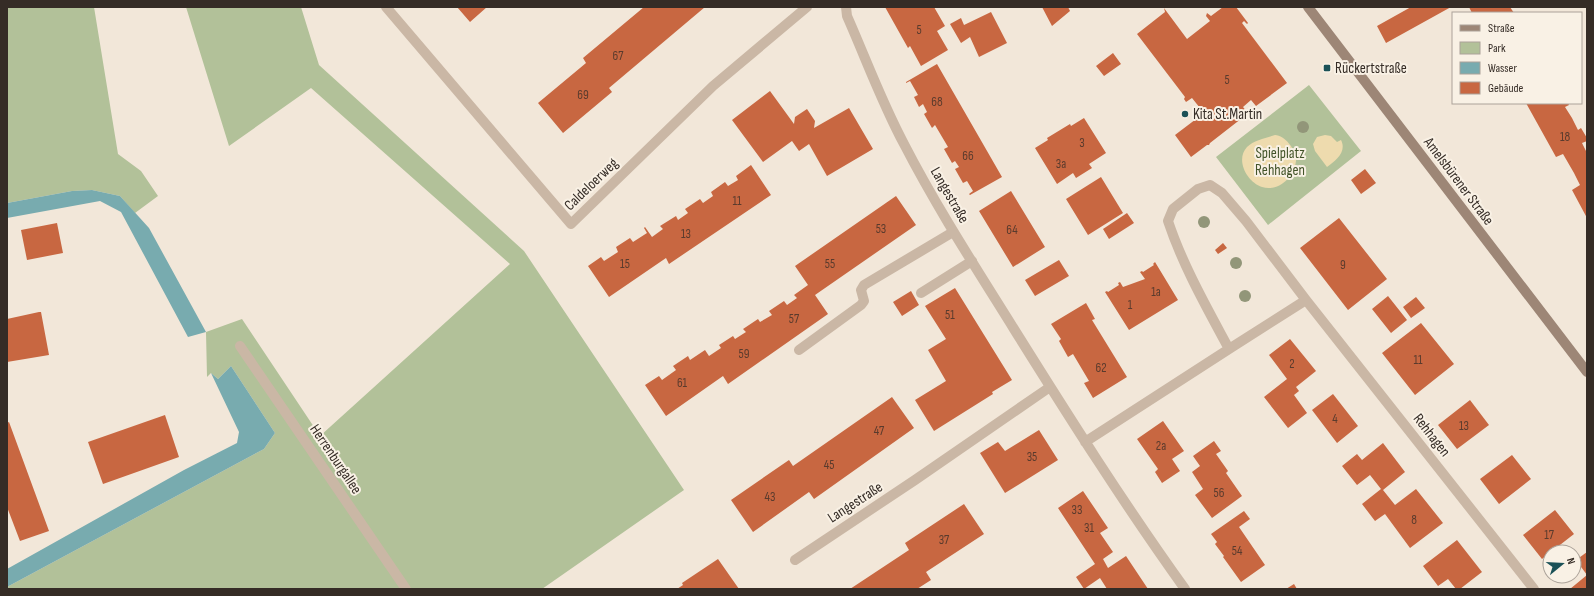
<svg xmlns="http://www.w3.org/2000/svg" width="1594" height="596" viewBox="0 0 1594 596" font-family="'Sofia Sans Condensed',sans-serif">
<rect width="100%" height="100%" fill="#f2e7d9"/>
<!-- green -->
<path fill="#b2c199" d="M7,7H94L118,154L141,171L158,196L135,213L120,196L92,190L72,191L7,203Z
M186,7H301L319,65L524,251L684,490L542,589H7V587L264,449L275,433L231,366L218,379L211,373L207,377L206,332L242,319L320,436L510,264L311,88L229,146Z
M1309,85L1361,151L1268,225L1216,157Z"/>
<!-- sand -->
<path fill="#eedbae" d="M1275,135C1285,135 1297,151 1296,161C1294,178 1278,192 1262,187C1247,182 1235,160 1247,147C1254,140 1266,138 1275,135Z
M1325,135L1331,136L1337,142L1341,140C1347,152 1336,160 1327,167L1315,151L1313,144L1317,137Z"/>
<!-- water -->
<path fill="#78abaf" d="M92,190L120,196L149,228L206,332L188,337L121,212L100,201L7,218V203L72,191Z
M231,366L275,433L264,449L7,587V569L184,470L237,443L239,432L211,373L218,379Z"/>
<!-- building -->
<path fill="#c86741" d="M457,7H487L470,22Z
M644,7H705L609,88L612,92L563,133L538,103L586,63L583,58Z
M885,7H934L945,26L937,31L948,50L921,66L910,46L908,48Z
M1042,7H1068L1070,11L1052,26Z
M1223,7H1236L1248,23L1247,24L1244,21L1242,23L1287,83L1256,106L1251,100L1243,107L1247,112L1246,115L1210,143L1209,145H1207L1191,157L1175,135L1204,113L1192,98L1186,102L1184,99L1185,97L1137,34L1165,12L1164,8L1187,39L1210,21L1206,16L1207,13L1211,16Z
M1411,7H1451L1386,43L1377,26Z
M1469,7H1510L1514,13H1472Z
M991,12L1007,43L979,57L970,37L961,43L950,24L961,18L964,25Z
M1113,53L1121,64L1104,76L1096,66Z
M937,64L1002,177L970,195L969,194L973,191L967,181L963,183L955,169L959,167L955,161L952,163L944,149L948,147L935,125L932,128L924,114L927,112L923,104L919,107L914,97L918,95L910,81L906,83V82Z
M770,91L794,124L795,117L807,109L815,121L814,128L849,108L873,149L827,176L809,144L799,151L792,141L763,162L732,120Z
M1526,103H1568L1569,105L1565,107L1572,118L1578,130L1581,128L1587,138V141L1582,143L1587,153V218L1572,190L1580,185L1574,173L1563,154L1556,157Z
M1084,118L1106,153L1089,164L1092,168L1076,178L1073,173L1057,184L1035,148L1048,140L1047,138L1070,124L1071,126Z
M751,165L771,195L669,264L666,258L609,297L588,266L601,257L604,261L618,252L616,247L630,238L633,242L647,233L644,228L645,227L652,237L663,229L660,226L676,216L678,220L688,213L685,209L700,199L703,203L713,196L711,192L725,182L728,186L738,180L736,176Z
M1365,169L1376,183L1361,194L1351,180Z
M1101,177L1123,213L1088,235L1066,199Z
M1011,191L1045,247L1013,267L979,211Z
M896,196L916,225L815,295L828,314L728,384L723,376L666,416L645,385L659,376L662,380L676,370L673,366L688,356L690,360L705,350L709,356L721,348L719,345L733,336L735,339L746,332L743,329L758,319L760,322L772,315L769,311L784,301L787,305L797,298L794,295L808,285L795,266Z
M1127,213L1134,223L1109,239L1103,229Z
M1339,218L1387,279L1348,310L1300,248Z
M57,223L63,253L27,260L21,230Z
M1223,243L1227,248L1218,254L1215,250Z
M1059,260L1069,276L1035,296L1025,280Z
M1155,262L1178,300L1129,330L1105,292L1107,291L1108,292L1119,285L1118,283L1120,282L1123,287L1145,279L1140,272L1142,271L1143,272L1154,265L1153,264Z
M955,288L1012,380L992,392L993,394L934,431L915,400L946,381L928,350L946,339L925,306Z
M911,291L919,305L902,316L893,302Z
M1388,296L1407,320L1391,333L1372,309Z
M1416,297L1425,308L1411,318L1403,307Z
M1086,303L1095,319L1092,320L1127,377L1093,398L1084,383L1089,381L1073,354L1068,357L1059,341L1061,339L1051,324Z
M39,312H41L49,355L7,362V319Z
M1421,323L1454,364L1415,395L1382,353Z
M1290,339L1316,371L1296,387L1299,391L1294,395L1307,413L1288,428L1264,397L1287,379L1269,355Z
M1333,394L1358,426L1337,443L1312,410Z
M892,397L914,428L814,499L809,492L753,532L731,500L789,460L793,466Z
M1470,400L1489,425L1457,449L1438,425Z
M165,415L179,457L103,484L88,442Z
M1163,421L1184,451L1172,459L1180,471L1162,483L1155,472L1158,469L1137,439Z
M9,422L49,531L20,541L7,507V423Z
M1039,430L1058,460L1005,493L980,453L998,442L1005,451Z
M1214,441L1221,451L1216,454L1228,471L1226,473L1242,496L1212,518L1195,495L1203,489L1192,472L1200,466L1193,456Z
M1383,443L1405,472L1383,490L1395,505L1416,489L1443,523L1410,548L1385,514L1375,521L1362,504L1381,489L1370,475L1357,485L1342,466L1357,454L1362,460Z
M1512,455L1531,479L1499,504L1480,479Z
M1083,491L1108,528L1100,533L1113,552L1103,559L1108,568L1126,556L1148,589H1107L1100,578L1084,589L1076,577L1095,564L1058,508Z
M964,504L984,534L926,572L931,580L917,589H850L909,550L905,543Z
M1555,510L1574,534L1542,559L1523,535Z
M1244,511L1250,519L1239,527L1265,565L1241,582L1223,557L1224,556L1215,544L1217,542L1211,534Z
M1457,540L1482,572L1460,589H1456L1448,579L1438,586L1423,566Z
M1587,552V575L1576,560Z
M718,559L739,589H677L683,585L682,583Z
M1587,575V589H1570Z
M1294,584L1297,589H1286Z"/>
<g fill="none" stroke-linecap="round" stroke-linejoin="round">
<!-- lane -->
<path stroke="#cab7a5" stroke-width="10" d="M921,293L972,261
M799,350L861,305L864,301L861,290L864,285L953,232"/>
<!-- street -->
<path stroke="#cab7a5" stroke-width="10" d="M386,7L571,224L713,86L807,7
M846,7L847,16C866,59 882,103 904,144C937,208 976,268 1014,329C1069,417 1124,504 1185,589
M240,346L406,589
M1229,349L1306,300
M1085,442L1229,349C1207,308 1183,266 1168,221L1173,209L1198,189L1210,185L1222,193L1246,221L1306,300L1534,589
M795,560L915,480L1050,387"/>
<!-- secondary -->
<path stroke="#9d8676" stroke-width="10" d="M1308,7L1587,372"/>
</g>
<!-- trees -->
<g fill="#929679">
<circle cx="1303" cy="127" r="6"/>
<circle cx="1204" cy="222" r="6"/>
<circle cx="1236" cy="263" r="6"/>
<circle cx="1245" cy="296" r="6"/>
</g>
<!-- markers -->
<g fill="#1b5157" stroke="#f9f1e5" stroke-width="1.5">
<rect x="1323" y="64" width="8" height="8" rx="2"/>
<circle cx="1185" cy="114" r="4"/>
</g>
<g text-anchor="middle" stroke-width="4" stroke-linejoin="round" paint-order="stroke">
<!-- number labels -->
<g font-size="13" fill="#5a3b2d">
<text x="919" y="34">5</text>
<text x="618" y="60">67</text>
<text x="1227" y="84">5</text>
<text x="583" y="99">69</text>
<text x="937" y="106">68</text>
<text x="1565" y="141">18</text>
<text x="1082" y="147">3</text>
<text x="968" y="160">66</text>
<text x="1061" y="168">3a</text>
<text x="737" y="205">11</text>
<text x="881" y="233">53</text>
<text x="1012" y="234">64</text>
<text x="686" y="238">13</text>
<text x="625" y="268">15</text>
<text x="830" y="268">55</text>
<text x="1343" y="269">9</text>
<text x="1156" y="296">1a</text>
<text x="1130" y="309">1</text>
<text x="950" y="319">51</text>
<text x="794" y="323">57</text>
<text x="744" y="358">59</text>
<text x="1418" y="364">11</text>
<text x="1292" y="368">2</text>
<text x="1101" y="372">62</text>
<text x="682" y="387">61</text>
<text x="1335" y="423">4</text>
<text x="1464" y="430">13</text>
<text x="879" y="435">47</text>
<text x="1161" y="450">2a</text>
<text x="1032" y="461">35</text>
<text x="829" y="469">45</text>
<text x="1219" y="497">56</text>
<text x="770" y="501">43</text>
<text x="1077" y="514">33</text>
<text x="1414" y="524">8</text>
<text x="1089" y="532">31</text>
<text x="1549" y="539">17</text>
<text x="944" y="544">37</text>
<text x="1237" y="555">54</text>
</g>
<!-- poi labels -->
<g font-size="15" fill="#352c26" stroke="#f9f1e5" text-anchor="start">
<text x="1335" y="73">Rückertstraße</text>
<text x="1193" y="119">Kita St.Martin</text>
</g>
<!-- park labels -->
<g font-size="15" fill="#43542a" stroke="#f9f1e5">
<text x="1280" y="158">Spielplatz<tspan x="1280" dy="17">Rehhagen</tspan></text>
</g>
<!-- street labels -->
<g font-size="15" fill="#352c26" stroke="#f9f1e5">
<text transform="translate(1459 181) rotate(53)" y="5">Amelsbürener Straße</text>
<text transform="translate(591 184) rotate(-44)" y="5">Caldeloerweg</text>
<text transform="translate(950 195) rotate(60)" y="5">Langestraße</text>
<text transform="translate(1432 435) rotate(52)" y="5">Rehhagen</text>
<text transform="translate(336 459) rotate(56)" y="5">Herrenburgallee</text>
<text transform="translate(855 502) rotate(-33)" y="5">Langestraße</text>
</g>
</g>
<!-- border -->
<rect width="1594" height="596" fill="none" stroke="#352c26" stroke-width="16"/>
<!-- legend -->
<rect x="1452" y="12" width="130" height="92" fill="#f9f1e5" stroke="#aba299"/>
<rect x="1460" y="25" width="20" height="6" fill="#9d8676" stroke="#aba299"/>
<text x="1488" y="32" font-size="12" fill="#352c26">Straße</text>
<rect x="1460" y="42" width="20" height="12" fill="#b2c199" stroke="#aba299"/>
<text x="1488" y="52" font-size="12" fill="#352c26">Park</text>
<rect x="1460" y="62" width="20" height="12" fill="#78abaf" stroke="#aba299"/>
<text x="1488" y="72" font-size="12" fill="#352c26">Wasser</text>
<rect x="1460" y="82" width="20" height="12" fill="#c86741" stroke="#aba299"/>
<text x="1488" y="92" font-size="12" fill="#352c26">Gebäude</text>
<!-- north arrow -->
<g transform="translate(1562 564) rotate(72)"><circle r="19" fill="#f9f1e5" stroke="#aba299"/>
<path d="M0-3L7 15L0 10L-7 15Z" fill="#1b5157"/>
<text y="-6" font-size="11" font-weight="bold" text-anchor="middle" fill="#352c26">N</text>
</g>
</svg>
